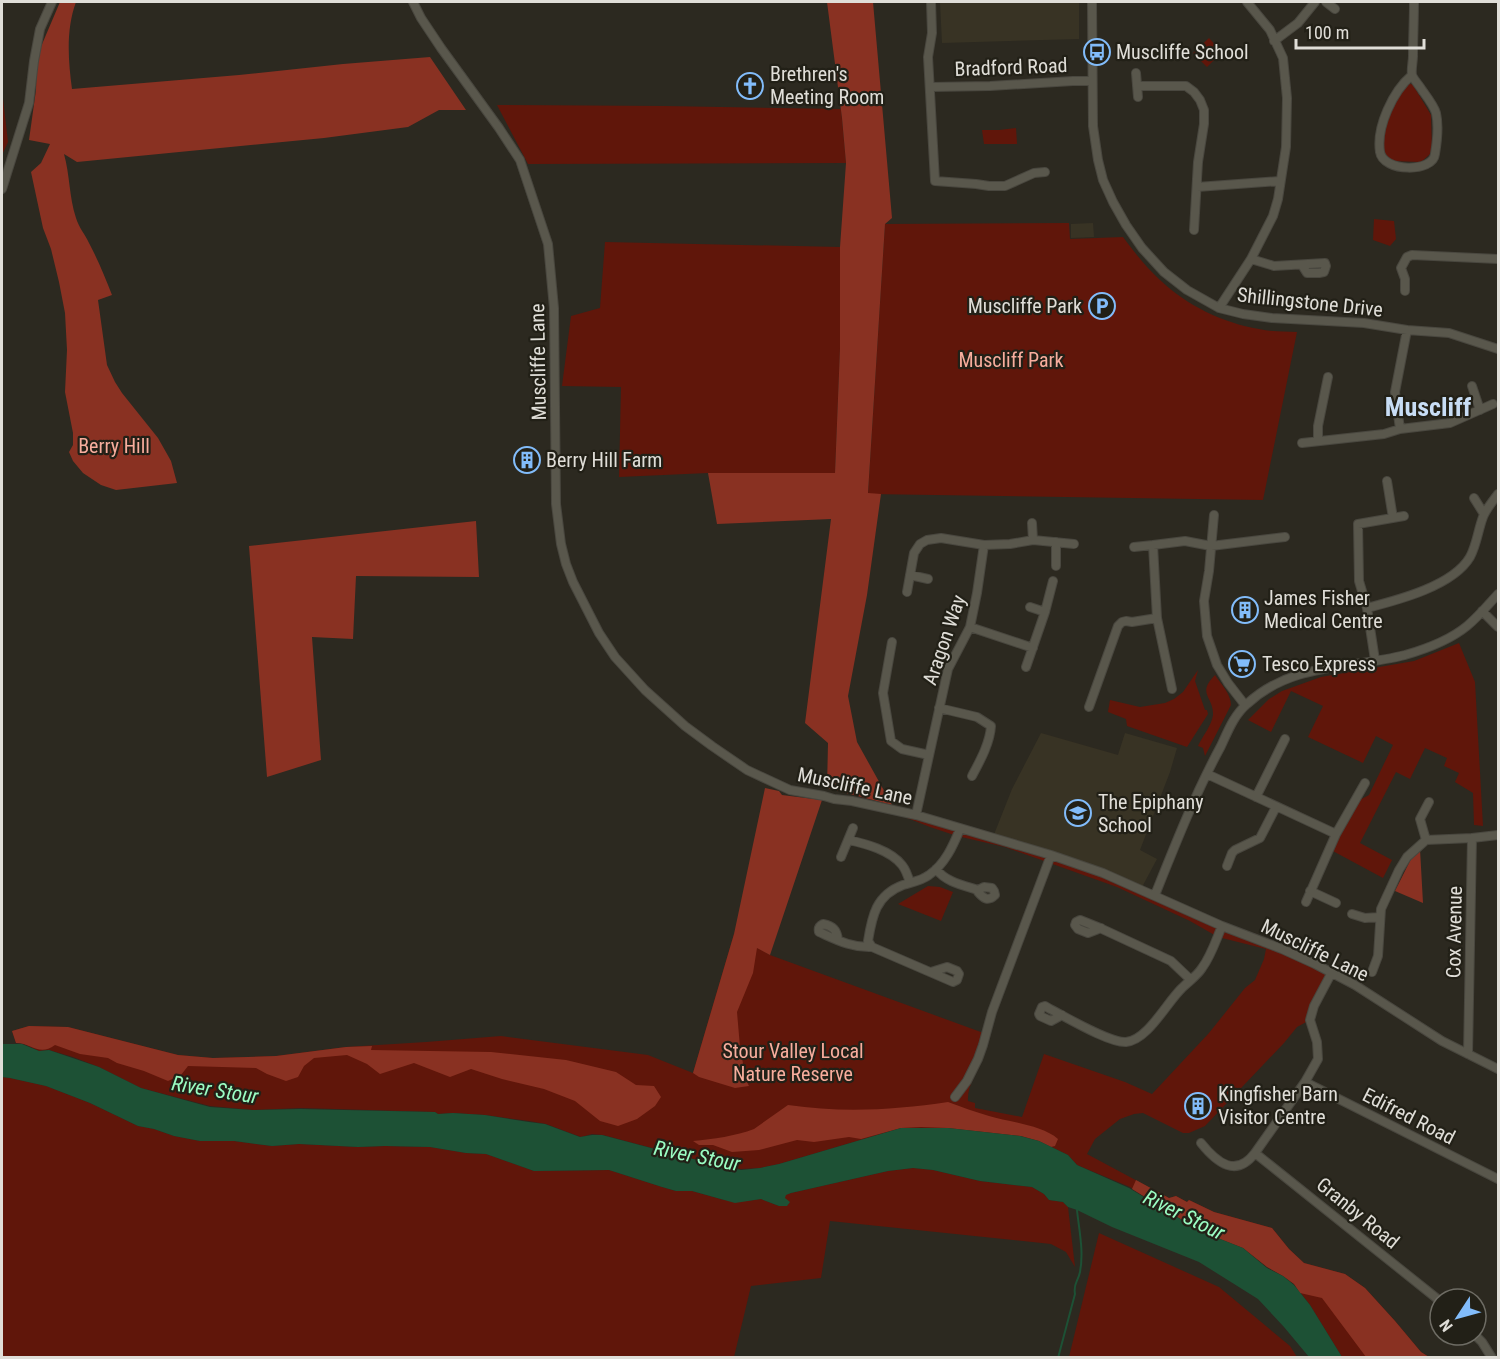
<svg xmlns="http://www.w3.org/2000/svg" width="1500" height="1359" viewBox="0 0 1500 1359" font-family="'Roboto Condensed',sans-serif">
<rect width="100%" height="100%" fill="#2c2920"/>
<!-- built -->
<path fill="#383324" d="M940,2H1079V39L942,43Z
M1093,223L1094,237L1071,238V224Z
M1041,733L1118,755L1125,733L1177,748L1170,772L1140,850L1157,859L1141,889L993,837L1012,789Z"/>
<!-- green -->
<path fill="#60160a" d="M1209,38L1222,52L1207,67L1193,53Z
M1409,83L1413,85L1431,115L1432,151L1429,155L1421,162L1391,161L1383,152V124L1405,84Z
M2,90L8,142L2,155Z
M497,105L664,106L841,109L846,163L528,164Z
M1016,128L1017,144H984L982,130H999Z
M1374,219L1394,221L1396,239L1390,246L1373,240Z
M1069,223L1070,239L1123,237C1134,252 1146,267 1160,280C1186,305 1223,323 1259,329C1272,332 1284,331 1297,332L1263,500L868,494L885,224Z
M605,242L840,247V348L835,473H708L619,477L621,387L562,386L571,316L600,308Z
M1459,643L1475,682L1483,826L1474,825L1473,793L1455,782L1459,773L1444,766L1447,758L1425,748L1410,779L1396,772L1360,843L1392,860L1383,878L1331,850L1354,803L1369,795L1393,745L1376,736L1363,763L1308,737L1323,706L1291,691L1271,732L1248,720L1269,699L1282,691L1321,677L1414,661Z
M1198,670L1195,681L1205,710H1207L1208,714L1187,747L1127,726L1126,719L1108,712L1110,700L1140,707L1165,703L1174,699L1183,692Z
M1215,675C1221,684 1231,694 1231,705L1205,756L1203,748L1198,746C1202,737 1212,725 1213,715C1214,697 1196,694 1215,675Z
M882,808L1051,855L1332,972L1310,1020L1297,1027L1284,1043L1205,1126L1189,1133H1183L1143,1113L1134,1114L1120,1119L1095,1139L1087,1154L1169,1198L1176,1196L1187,1202L1189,1200L1214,1212L1272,1228L1289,1249L1304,1263L1345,1274L1365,1288L1395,1321L1421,1352L1429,1357H1342L1310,1305L1294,1284L1283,1276L1267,1267L1243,1248L1210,1235L1205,1229L1187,1223L1130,1187L1077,1165L1068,1155L1039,1141L1021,1136L948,1128H901L779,1164L760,1168L741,1169L705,1162L603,1135L592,1134L581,1137L546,1124L529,1121L485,1115L453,1113L438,1114L435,1112L301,1108L253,1110L210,1106L141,1088L99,1067L73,1057L49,1050L39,1051L22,1043H16L12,1031L29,1026L68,1027L178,1055L213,1058L276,1056L346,1047L426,1042L501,1036L648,1055L693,1073L734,934L770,955L989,1035C987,1043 985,1052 982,1059C977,1074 967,1085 968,1101L975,1103V1108L1022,1117L1044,1054L1125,1082L1152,1094L1209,1033L1245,988L1255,980L1264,959L1266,949L1218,937L1190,921L1117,887L1005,847L957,836L930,827Z
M928,886L940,887L953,892L941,921L898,904Z
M2,1077L10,1078L46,1086L90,1103L138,1126L154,1129L174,1136L200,1141H234L272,1146L299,1144L358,1147L385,1146L430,1147L466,1153L486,1154L534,1171L609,1170L662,1187L676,1191H692L724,1200L747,1201L761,1199L779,1206L785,1195L791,1193L888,1171L913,1168L933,1170L980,1181L1032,1187L1044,1194L1049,1200L1063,1202L1068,1207L1075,1267L1066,1252L1051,1244L830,1221L821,1278L751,1286L734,1357H2Z
M1099,1233L1219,1287L1290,1346L1297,1357H1069Z"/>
<!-- forest -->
<path fill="#893122" d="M60,2H76C66,29 68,60 72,89L239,75L343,64L430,57L466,110H439L408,127L324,138L77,162L64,154C70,175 69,197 76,218C79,228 85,234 89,243C98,260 105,277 112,295L98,300L107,365L115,382L122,393L158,438L171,461L177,483L116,490L101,485L83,473L73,461L69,452L73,445V433L65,392L67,350L65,313L59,282L51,249L43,228L31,172L41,163L50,144L29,140L36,90L37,56Z
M827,2H873L892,218L885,224L868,493L881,494L867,595L848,696L857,742L892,805L827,788L828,743L805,723L831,519L717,524L708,473H835L840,348V247L846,163L842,118Z
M476,521L479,577L356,576L353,639L312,637L321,760L267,777L249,546Z
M765,788L779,791L782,795L822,800L770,955L757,948L753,973L737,1012L740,1047L746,1080L749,1086L735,1088L699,1077L693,1073L734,934Z
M1420,849L1423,903L1395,891L1411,859Z
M29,1026L68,1027L178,1055L213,1058L276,1056L346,1047L372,1046L371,1050L491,1052L566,1060L616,1072L636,1085L654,1086L661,1097L655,1106L637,1119L618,1126L600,1121L575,1101L544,1089L502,1079L471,1069L450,1077L414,1063L380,1074L367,1064L347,1055L314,1058L304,1066L298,1077L286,1081L267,1074L256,1068L188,1066L181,1075L168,1081L144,1071L117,1063L108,1058L80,1054L55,1045C39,1057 32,1043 16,1043L12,1031Z
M948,1102C962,1107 975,1112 989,1116C1009,1122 1042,1125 1058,1139L1055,1146L1051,1147L1039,1141L1021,1136L948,1128L921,1127L901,1128L861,1139L849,1137L814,1142L797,1140L759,1150L732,1152L713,1145H699L693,1141C713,1139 736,1136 754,1129L788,1105C842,1113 895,1110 948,1102Z
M1136,1180L1169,1198L1176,1196L1187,1202L1189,1200L1214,1212L1272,1228L1289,1249L1304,1263L1345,1274L1365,1288L1395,1321L1421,1352L1429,1357H1366L1322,1298L1300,1293L1294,1284L1283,1276L1267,1267L1243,1248L1210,1235L1205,1229L1187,1223L1132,1189Z"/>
<!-- water -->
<path fill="#1d5135" d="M2,1044H22L39,1051L49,1050L99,1067L141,1088L210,1107L253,1110L300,1109L435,1112L438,1114L453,1113L485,1115L529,1122L545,1124L580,1137L592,1135H602L689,1158L741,1170L760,1168L779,1164L901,1128H948L1020,1136L1039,1141L1068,1155L1077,1165L1129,1188L1187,1223L1205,1230L1210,1235L1243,1248L1267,1268L1283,1276L1294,1285L1310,1305L1342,1357H1309L1284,1327L1258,1299L1199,1262L1112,1227L1077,1210L1068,1207L1063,1202L1049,1200L1044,1194L1032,1187L980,1181L933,1170L913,1168L888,1171L791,1193L786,1195L785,1198L790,1202L787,1206H779L761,1199L735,1203L692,1191H676L662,1187L609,1170L534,1171L486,1154L466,1153L430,1147L385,1146L358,1147L299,1144L272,1146L234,1141H200L174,1136L154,1129L138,1126L90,1103L46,1086L10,1078L2,1077Z"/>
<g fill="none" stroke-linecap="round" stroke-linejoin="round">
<!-- stream -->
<path stroke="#1d5135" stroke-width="2" d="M1058,1358L1075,1294C1073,1283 1078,1282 1080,1272C1084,1251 1079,1230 1077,1210"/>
<defs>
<path id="minor" d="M413,2L421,18L441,48L499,128L520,160L548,244L554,308L556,504L561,544L566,564L573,582L599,633L615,657L645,690L685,726L712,746L747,770L790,790L824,796L834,799L852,801L916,815L1051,855L1103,873L1222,926L1282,949L1315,964L1355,985L1442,1041L1498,1069
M931,2L932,33L928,57L935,181L976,184L989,186H1005L1034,173L1045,172
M1092,2L1093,126L1098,160L1103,180L1113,202L1126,225L1142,248L1164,272L1187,290L1219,308L1243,314L1272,318L1364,323L1407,330L1449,333L1498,349
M1326,2L1335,9
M1274,41L1298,23L1315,2
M1136,73L1138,97
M1412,75C1393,91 1376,127 1380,152C1383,172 1433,173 1435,154C1437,142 1439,126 1436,113C1434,106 1427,97 1422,90C1419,85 1414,80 1412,75C1411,69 1413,62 1413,56C1413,38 1414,20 1414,2
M1137,86H1186L1194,92L1200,100L1204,110V124L1198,162L1194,230
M931,87L990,86L1073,81H1092
M1197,187L1280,181
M2,189L29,103L34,61L40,29L52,2
M1251,259L1274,266L1325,263L1326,266L1324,272L1319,273H1307L1302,265
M1405,291V279L1401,268L1407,257L1412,255L1498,259
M1219,308L1251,259L1273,216L1278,199L1286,147L1287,98L1283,58L1270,30L1247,2
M1472,386L1480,410
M1400,429L1395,392L1407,330
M1318,441V426L1328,377
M1302,443L1384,434L1400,429L1450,423L1493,404
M1387,481L1393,518
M1474,498L1484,514
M1214,515L1209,571L1204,601L1207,636L1217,665L1228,683L1245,705
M1032,523L1033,540
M1134,547L1153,545
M1056,566V542
M910,575L928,579
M907,592L914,553L920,544L927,540L941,538L984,545L1010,544L1033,540L1074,544
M1030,607L1045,612
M1367,608C1398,600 1453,586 1470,557C1477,544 1478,530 1483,517C1486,509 1493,501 1498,494
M1482,611L1498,627
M970,627L1033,648
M892,642L883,693L891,741L902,749L929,755
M1375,660L1367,608L1359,581L1358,524L1404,516
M1026,667L1045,612L1053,581
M1172,689L1157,618L1153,545L1185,541L1211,546L1285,537
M1089,707L1118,626L1122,622L1126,621L1132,622L1157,618
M939,708L977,717L991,726C990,743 980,761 972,776
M1207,774L1336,834
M1256,797L1285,739
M916,815L948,669L970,627L977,593L984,545
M849,840C866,844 890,850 902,865C906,870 908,876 910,883
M1426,840L1420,819L1429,802
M841,857L853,828
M1227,866L1232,853L1235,850L1260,838L1276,807
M936,869C946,882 962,885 978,890V892C983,898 988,902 995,895L994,891L992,888L984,887L978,890
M1310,891L1336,903
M1155,895C1175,845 1195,794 1221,746C1228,731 1234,715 1247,704C1292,662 1350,669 1405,655C1426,649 1450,640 1467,626C1478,617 1488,605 1498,594
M1306,902L1336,834L1365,783
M1352,914L1365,918L1380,917
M1101,928L1088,933L1078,929L1075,925L1076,922L1080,920L1100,928L1171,961L1191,980
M838,940C837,930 833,926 823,924C819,926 818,928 819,932C837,940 852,948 872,947
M931,972L947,967L957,971L959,974L957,980L953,982L872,947L868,941C872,916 876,895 903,885C912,882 921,881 929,875C945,864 953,846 960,829
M1332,972L1314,1006L1310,1020L1317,1042L1318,1059L1305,1082L1255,1153L1440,1301
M1372,972L1378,956L1381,909L1399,870L1407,857L1426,840L1472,838
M1062,1015L1051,1021L1040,1016L1039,1014L1042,1007L1045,1006L1050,1009C1066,1017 1109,1043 1126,1042C1148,1040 1167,1002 1182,988C1189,981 1197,976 1202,968C1211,956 1216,940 1222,926
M1468,1054L1472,838L1498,835
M1305,1082L1498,1179
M955,1097L967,1081L978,1059L983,1045L992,1012L1051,855
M1201,1143C1217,1163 1236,1178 1255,1153
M1475,1335L1482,1342L1492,1358"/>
</defs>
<!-- minor casing -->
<use href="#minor" stroke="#49473f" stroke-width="10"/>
<!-- minor -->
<use href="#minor" stroke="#59574c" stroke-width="8"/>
</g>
<!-- icons -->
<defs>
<symbol id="bus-ring" viewBox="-11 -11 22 22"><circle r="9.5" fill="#222017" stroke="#82bcfa" stroke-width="1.5"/><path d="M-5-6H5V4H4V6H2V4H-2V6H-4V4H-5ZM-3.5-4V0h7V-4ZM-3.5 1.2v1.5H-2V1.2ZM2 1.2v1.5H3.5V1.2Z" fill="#82bcfa"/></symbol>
<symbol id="church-ring" viewBox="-11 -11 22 22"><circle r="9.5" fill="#222017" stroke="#82bcfa" stroke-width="1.5"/><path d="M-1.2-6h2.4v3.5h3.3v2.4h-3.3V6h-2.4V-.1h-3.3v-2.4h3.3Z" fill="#82bcfa"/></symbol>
<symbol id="parking-ring" viewBox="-11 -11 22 22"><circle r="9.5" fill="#222017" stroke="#82bcfa" stroke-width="1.5"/><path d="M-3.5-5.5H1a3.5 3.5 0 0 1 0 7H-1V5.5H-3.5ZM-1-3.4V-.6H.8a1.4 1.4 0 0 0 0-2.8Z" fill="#82bcfa"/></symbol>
<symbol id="building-ring" viewBox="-11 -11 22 22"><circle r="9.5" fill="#222017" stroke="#82bcfa" stroke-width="1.5"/><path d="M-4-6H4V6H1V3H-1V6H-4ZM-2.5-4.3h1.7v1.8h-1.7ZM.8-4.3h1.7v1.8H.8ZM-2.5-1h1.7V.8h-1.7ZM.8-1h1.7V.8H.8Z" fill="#82bcfa"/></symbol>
<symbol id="supermarket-ring" viewBox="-11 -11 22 22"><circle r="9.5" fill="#222017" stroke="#82bcfa" stroke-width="1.5"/><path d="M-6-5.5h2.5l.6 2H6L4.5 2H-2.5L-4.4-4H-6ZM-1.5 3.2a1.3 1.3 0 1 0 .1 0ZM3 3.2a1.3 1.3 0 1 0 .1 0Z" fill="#82bcfa"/></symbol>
<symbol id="school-ring" viewBox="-11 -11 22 22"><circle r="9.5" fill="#222017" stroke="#82bcfa" stroke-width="1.5"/><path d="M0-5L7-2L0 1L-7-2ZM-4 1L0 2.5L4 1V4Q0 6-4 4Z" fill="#82bcfa"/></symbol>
</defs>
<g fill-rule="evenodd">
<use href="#bus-ring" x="1082" y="37" width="30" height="30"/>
<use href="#church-ring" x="735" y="71" width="30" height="30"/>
<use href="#parking-ring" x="1087" y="291" width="30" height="30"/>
<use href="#building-ring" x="512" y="445" width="30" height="30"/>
<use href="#building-ring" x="1230" y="595" width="30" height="30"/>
<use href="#supermarket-ring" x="1227" y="649" width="30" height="30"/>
<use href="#school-ring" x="1063" y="798" width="30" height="30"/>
<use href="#building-ring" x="1183" y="1091" width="30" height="30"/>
</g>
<g text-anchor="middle" stroke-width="4.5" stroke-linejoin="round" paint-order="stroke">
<!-- poi labels -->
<g font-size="20" fill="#e0ded8" stroke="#222017" text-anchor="start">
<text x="1116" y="59">Muscliffe School</text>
<text x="770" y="81">Brethren's<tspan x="770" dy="23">Meeting Room</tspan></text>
<text x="1082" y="313" text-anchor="end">Muscliffe Park</text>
<text x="546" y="467">Berry Hill Farm</text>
<text x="1264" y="605">James Fisher<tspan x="1264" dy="23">Medical Centre</tspan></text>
<text x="1262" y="671">Tesco Express</text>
<text x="1098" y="809">The Epiphany<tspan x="1098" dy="23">School</tspan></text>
<text x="1218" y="1101">Kingfisher Barn<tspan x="1218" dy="23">Visitor Centre</tspan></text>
</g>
<!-- street labels -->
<g font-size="20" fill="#e0ded8" stroke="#222017">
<text transform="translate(1011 67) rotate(-2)" y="7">Bradford Road</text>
<text transform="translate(1310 302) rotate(6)" y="7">Shillingstone Drive</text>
<text transform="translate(538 362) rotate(-91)" y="7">Muscliffe Lane</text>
<text transform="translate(944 640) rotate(-71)" y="7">Aragon Way</text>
<text transform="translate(855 786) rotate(12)" y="7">Muscliffe Lane</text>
<text transform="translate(1454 932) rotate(-89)" y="7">Cox Avenue</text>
<text transform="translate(1315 950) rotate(26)" y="7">Muscliffe Lane</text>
<text transform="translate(1409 1116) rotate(27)" y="7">Edifred Road</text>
<text transform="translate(1358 1213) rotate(39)" y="7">Granby Road</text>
</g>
<!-- park labels -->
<g font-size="20" fill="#f8ad9d" stroke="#222017">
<text x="1011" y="367">Muscliff Park</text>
<text x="114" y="453">Berry Hill</text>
<text x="793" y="1058">Stour Valley Local<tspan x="793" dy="23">Nature Reserve</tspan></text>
</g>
<!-- water labels -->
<g font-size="21" font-style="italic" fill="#9bfdc3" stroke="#222017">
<text transform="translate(215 1090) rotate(9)" y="7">River Stour</text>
<text transform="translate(697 1156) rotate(11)" y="7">River Stour</text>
<text transform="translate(1184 1215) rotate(26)" y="7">River Stour</text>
</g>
<!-- district labels -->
<g font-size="26" font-weight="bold" fill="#c8ddf5" stroke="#222017">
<text x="1428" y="416">Muscliff</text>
</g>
</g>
<!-- border -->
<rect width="1500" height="1359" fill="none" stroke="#e0ded8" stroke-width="6"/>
<!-- north arrow -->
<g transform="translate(1458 1317) rotate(234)"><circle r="28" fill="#222017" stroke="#6e6c64" stroke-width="1.5"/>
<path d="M0-4.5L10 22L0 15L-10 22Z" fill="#82bcfa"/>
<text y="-9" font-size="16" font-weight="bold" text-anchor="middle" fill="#e0ded8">N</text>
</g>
<!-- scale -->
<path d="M1296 39v9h128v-9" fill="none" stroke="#e0ded8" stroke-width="3"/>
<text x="1305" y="39" font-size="18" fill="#e0ded8" stroke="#222017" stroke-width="4.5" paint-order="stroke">100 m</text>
</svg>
